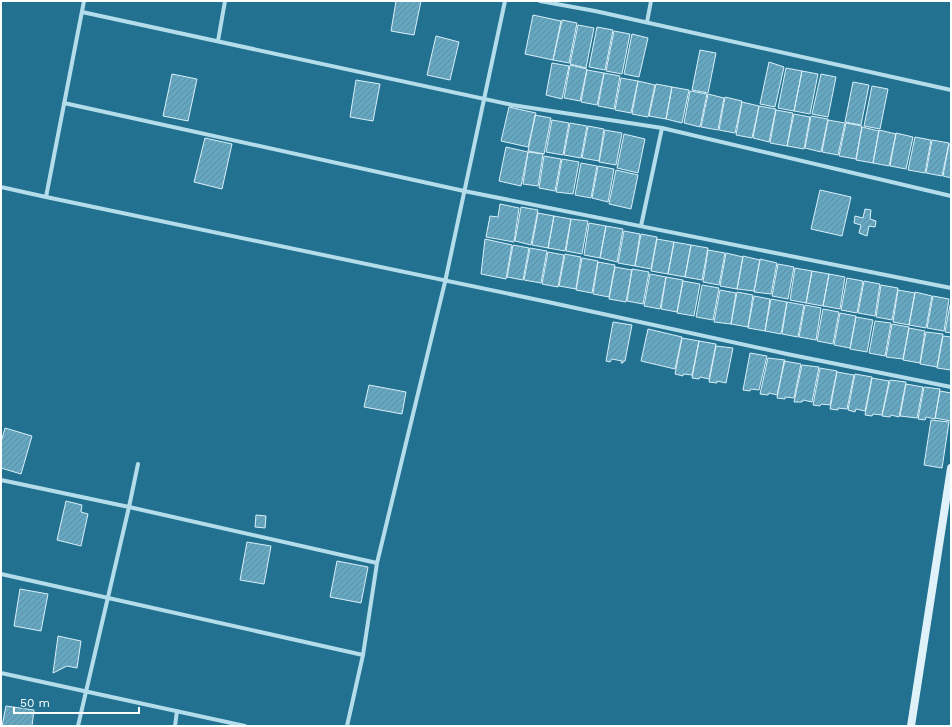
<svg xmlns="http://www.w3.org/2000/svg" width="952" height="727" viewBox="0 0 952 727" font-family="'Work Sans',sans-serif">
<defs>
<pattern id="building-hatch" width="6" height="6" patternUnits="userSpaceOnUse"><rect width="6" height="6" fill="#65a7c1"/><path d="M-1 1l2-2M0 6l6-6M5 7l2-2" fill="none" stroke="#5e8c9e"/></pattern>
</defs>
<rect width="100%" height="100%" fill="#237190"/>
<!-- building -->
<path fill="url(#building-hatch)" stroke="#d9f0f9" d="M396,1H421L414,35L391,31Z
M533,15L561,21L553,60L525,54Z
M562,20L577,23L569,63L553,60Z
M578,25L594,28L586,68L570,64Z
M597,27L613,30L605,70L589,67Z
M614,31L630,34L622,74L606,71Z
M632,34L648,38L639,77L624,74Z
M436,36L459,42L450,80L427,75Z
M700,50L716,53L708,93L692,90Z
M769,62L784,67L775,107L760,104Z
M552,63L569,66L562,99L546,95Z
M570,65L587,69L580,101L564,98Z
M786,68L802,71L794,111L778,108Z
M587,70L604,73L597,105L581,102Z
M802,71L818,74L810,114L794,111Z
M604,73L620,76L614,109L598,106Z
M172,74L197,79L188,121L163,116Z
M821,74L836,77L828,117L812,114Z
M621,78L638,81L631,113L615,110Z
M356,80L380,84L373,121L350,117Z
M638,81L655,85L648,117L632,114Z
M853,82L869,85L861,125L845,122Z
M656,84L672,87L666,119L649,116Z
M872,86L888,89L880,129L864,126Z
M672,87L689,90L682,123L666,119Z
M690,91L707,94L700,127L684,123Z
M708,94L724,98L718,130L701,127Z
M725,97L742,101L735,133L719,130Z
M742,102L759,106L752,138L736,135Z
M759,106L776,109L769,142L753,138Z
M509,107L536,113L528,147L501,141Z
M776,110L793,113L787,146L770,143Z
M794,114L810,117L804,149L787,146Z
M535,115L551,118L544,154L528,151Z
M811,116L828,119L821,152L805,148Z
M552,120L569,123L563,155L546,152Z
M828,120L845,123L838,155L822,152Z
M570,123L587,126L581,158L564,155Z
M846,123L862,126L856,159L839,156Z
M588,126L604,129L599,161L582,158Z
M862,127L879,131L873,163L856,160Z
M605,130L622,133L616,165L599,162Z
M879,130L896,134L889,166L873,163Z
M896,133L913,137L906,169L890,166Z
M624,134L645,139L638,173L617,168Z
M915,137L931,140L925,173L908,170Z
M205,138L232,144L222,189L194,182Z
M932,140L949,143L942,176L926,173Z
M949,144H951V178L943,176Z
M506,147L528,152L521,186L499,181Z
M528,152L543,154L538,186L523,184Z
M544,156L561,159L555,191L539,188Z
M562,159L579,162L573,194L556,192Z
M581,163L597,166L591,198L575,195Z
M598,166L614,169L608,202L592,198Z
M616,170L638,175L631,209L609,204Z
M820,190L851,197L842,236L811,229Z
M500,204L519,208L514,242L486,237L490,216L498,217Z
M521,207L538,210L531,245L515,241Z
M865,209L871,210L870,219L876,221L875,227L869,226L867,236L859,233L861,225L854,223L855,216L863,218Z
M538,213L554,216L548,248L532,245Z
M554,216L571,219L565,251L548,248Z
M571,219L588,221L582,254L566,251Z
M589,223L606,226L600,258L584,255Z
M606,226L623,229L617,262L600,258Z
M624,231L640,234L635,266L618,263Z
M641,234L657,237L651,269L635,266Z
M485,239L512,245L506,279L481,274Z
M657,239L674,242L668,274L651,271Z
M674,242L691,245L685,277L668,274Z
M513,245L529,248L523,280L507,277Z
M691,245L708,248L702,280L685,277Z
M530,248L547,251L541,283L524,280Z
M708,250L725,253L719,285L703,282Z
M548,252L564,255L558,287L542,284Z
M726,253L743,257L737,289L720,286Z
M565,254L581,257L576,289L559,286Z
M743,256L760,260L754,291L737,289Z
M582,258L598,261L592,293L576,290Z
M760,259L777,263L771,294L754,292Z
M598,262L615,265L609,297L593,294Z
M778,264L794,267L788,299L772,296Z
M615,267L632,270L626,302L609,299Z
M795,268L812,271L806,303L790,300Z
M632,269L649,272L643,304L627,301Z
M812,271L829,274L823,306L806,303Z
M650,274L666,277L660,309L644,306Z
M829,274L845,277L840,309L823,306Z
M666,277L683,280L677,312L661,309Z
M847,278L863,281L857,313L841,310Z
M683,281L700,284L694,316L677,313Z
M864,281L880,284L875,316L858,313Z
M702,285L719,288L713,320L696,317Z
M881,285L898,288L892,320L876,317Z
M720,290L736,293L731,324L714,322Z
M898,290L915,293L909,325L893,322Z
M737,292L753,295L748,327L731,324Z
M915,292L932,296L926,328L909,325Z
M754,296L770,299L765,331L748,328Z
M933,296L949,299L944,331L927,328Z
M771,299L787,302L781,334L765,331Z
M951,300V333L945,332Z
M787,302L804,305L798,337L782,334Z
M805,305L821,308L816,340L799,337Z
M823,309L839,312L833,344L817,341Z
M840,313L856,316L850,348L834,345Z
M856,317L873,320L867,352L850,349Z
M875,321L891,323L885,356L869,353Z
M613,322L632,325L625,361H623V363H621L622,361L612,359L610,362L606,361Z
M892,324L909,327L903,359L886,357Z
M909,328L925,331L920,363L903,360Z
M648,329L682,337L675,369L641,361Z
M926,332L943,334L937,367L920,364Z
M943,336L951,337V370L937,368Z
M682,338L699,341L692,375L683,374V376L675,374Z
M699,341L716,344L709,379L700,377L699,379L692,378Z
M716,346L733,348L726,383L717,381V383L709,382Z
M750,353L767,356L759,390L751,389L750,391L743,390Z
M768,358L785,360L777,395L769,393L768,395L760,394Z
M784,361L801,364L794,398L785,397V399L777,398Z
M802,365L819,367L812,402L803,400L802,402H794Z
M820,368L837,371L830,405L821,404L820,406L813,405Z
M837,372L854,375L847,409L838,408V410L830,409Z
M855,374L872,377L865,411L856,409L855,412L848,410Z
M872,378L889,381L882,415L873,414L872,416L865,415Z
M890,380L906,382L899,417L891,415L890,417L882,416Z
M906,384L923,387L917,418L900,416Z
M369,385L406,392L402,414L364,407Z
M924,387L940,389L935,419L926,417L925,420L918,419Z
M940,391L951,393V421L935,418Z
M931,420L949,422L942,468L924,465Z
M5,428L32,436L21,474L1,468V442Z
M66,501L82,505L81,512L88,514L81,546L57,540Z
M256,515L266,516L265,528L255,527Z
M247,542L271,546L264,584L240,580Z
M337,561L368,567L361,603L330,597Z
M20,589L48,594L41,631L14,626Z
M58,636L81,641L77,668L67,666L53,673Z
M6,706L34,710L32,726H2Z"/>
<g fill="none" stroke-linecap="round" stroke-linejoin="round">
<!-- street -->
<path stroke="#b4ddec" stroke-width="4" d="M540,1L595,11L951,90
M82,12L512,105L662,128L951,196
M647,22L651,1
M218,41L225,1
M64,103L464,191L951,288
M1,187L46,197L84,1
M46,197L548,302L787,354L951,387
M641,226L662,128
M1,480L129,507L377,563L363,655L347,726
M377,563L445,282L505,1
M1,574L363,655
M1,673L245,726
M78,726L129,507L138,464
M175,726L177,711"/>
<!-- secondary -->
<path stroke="#e0f2f9" stroke-width="8" d="M911,726L951,468"/>
</g>
<!-- border -->
<rect width="952" height="727" fill="none" stroke="#ffffff" stroke-width="4"/>
<!-- scale -->
<path d="M14 707v6h125v-6" fill="none" stroke="#ffffff" stroke-width="2"/>
<text x="20" y="707" font-size="12" fill="#ffffff" stroke="#237190" stroke-width="3" paint-order="stroke">50 m</text>
</svg>
